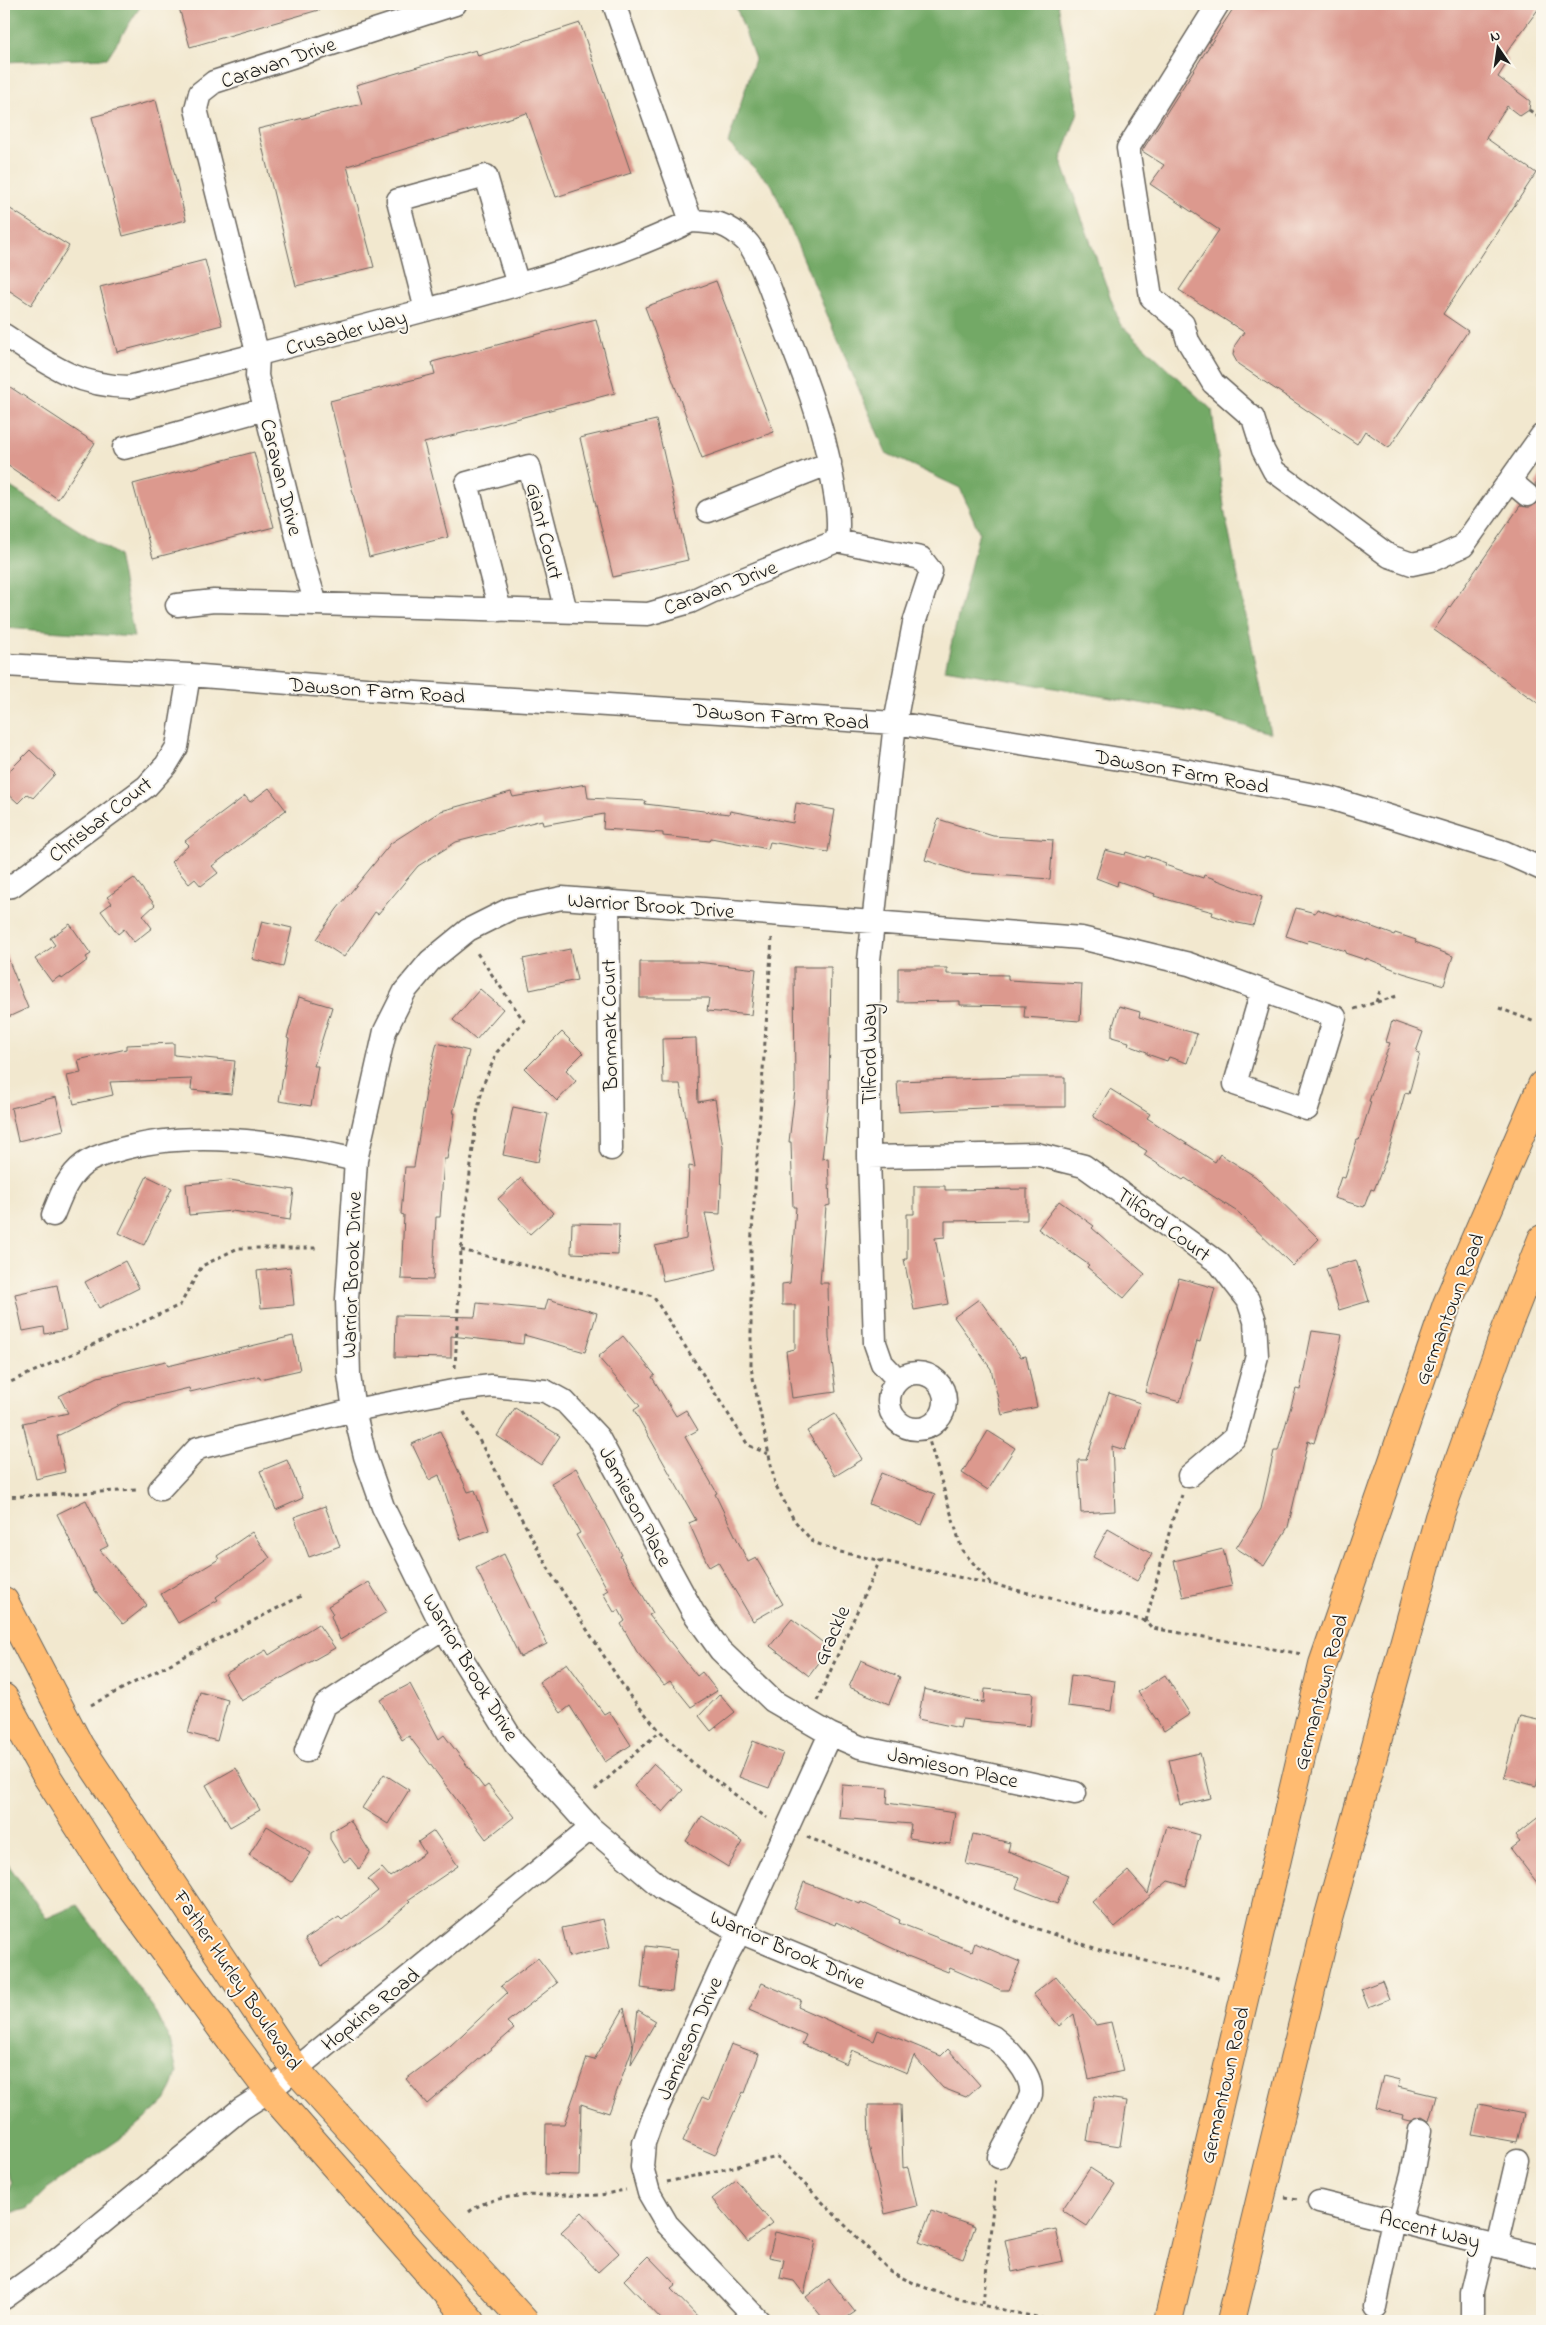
<svg xmlns="http://www.w3.org/2000/svg" width="1546" height="2325" viewBox="0 0 1546 2325" font-family="'Indie Flower',sans-serif">
<rect width="100%" height="100%" fill="#fbf7ec"/>
<filter id="ink" filterUnits="userSpaceOnUse"><feTurbulence type="fractalNoise" baseFrequency=".02" numOctaves="2"/><feDisplacementMap in="SourceGraphic" scale="10" xChannelSelector="R" yChannelSelector="G"/><feConvolveMatrix kernelMatrix="1 2 1 2 8 2 1 2 1" color-interpolation-filters="sRGB"/></filter>
<filter id="wash" filterUnits="userSpaceOnUse"><feTurbulence type="fractalNoise" baseFrequency=".0096" numOctaves="4" result="noise"/><feDisplacementMap in="SourceGraphic" scale="20" xChannelSelector="R" yChannelSelector="G"/><feGaussianBlur stdDeviation="1.12" result="paint"/><feColorMatrix in="noise" values="0 0 0 0 0 0 0 0 0 0 0 0 0 0 0 0 0 1.4 0 .05"/><feComposite in="paint" operator="in"/></filter>
<g filter="url(#wash)">
<rect width="100%" height="100%" fill="#f2e8cf"/>
<!-- forest -->
<path fill="#73a966" stroke="#486241" d="M4,4H142L107,58L4,62Z
M735,4H1058L1078,112L1061,160L1120,324L1212,410L1225,514L1270,733L1197,713L945,669L979,532L960,488L886,453L772,185L728,143L755,59Z
M4,483L118,555L134,637L4,628Z
M4,1859L47,1918L77,1905L155,2010L170,2041L177,2072L172,2088L165,2101L130,2132L48,2188L27,2209L10,2213L5,2199L11,2183L4,2165V2091L10,2084L4,2081Z"/>
<g id="blocks">
<!-- building -->
<path fill="#dc998e" d="M178,4H321L322,9L190,47Z
M1236,4H1542L1504,56L1508,61L1498,77L1530,101L1529,110L1520,116L1507,106L1486,138L1536,173L1443,314L1468,331L1389,448L1365,431L1357,444L1238,364L1233,355L1235,345L1244,332L1179,290L1219,230L1150,184L1164,165L1142,151Z
M580,23L631,173L556,197L527,113L347,166L374,267L296,286L258,129L362,104L356,85L476,50L478,56Z
M156,100L186,220L123,236L92,117Z
M4,205L69,246L31,305L4,287Z
M205,260L222,325L117,352L100,287Z
M716,281L774,432L702,458L645,307Z
M596,319L615,393L424,443L448,537L369,557L330,401L435,374L432,362Z
M4,383L95,443L58,499L4,463Z
M656,420L688,560L613,577L580,438Z
M254,452L274,527L153,558L133,484Z
M1542,473V706L1434,630L1520,506L1531,507L1537,503L1539,491L1535,484Z
M30,750L55,774L33,798L27,794L18,803L4,790V776Z
M586,784L588,798L646,801L645,804L729,814L730,811L793,823L796,803L835,810L828,852L770,842L768,849L711,838L710,841L663,836V833L603,829L604,814L543,825L542,820L456,842L418,866L378,914L375,912L344,957L316,939L337,909L391,843L441,811L511,792L513,797Z
M269,788L286,810L212,866L218,873L201,886L195,879L189,884L171,862L189,845L185,841L245,796L250,802Z
M938,819L993,836L1053,840L1050,879L966,873L925,860Z
M1105,850L1125,855L1126,852L1145,858L1146,856L1166,863L1165,865L1203,878L1204,875L1262,897L1253,926L1233,922L1212,915L1213,912L1154,896L1155,894L1118,881L1117,886L1096,878Z
M134,878L155,905L143,916L152,928L134,942L124,929L118,934L101,911L112,903L107,897Z
M1296,908L1315,913L1317,909L1337,916V914L1394,935L1395,933L1416,940L1415,942L1453,956L1444,985L1403,973L1366,958V960L1345,953L1346,951L1308,940L1307,943L1286,936Z
M262,921L292,928L283,967L252,959Z
M70,924L91,954L86,957L88,960L62,979L60,976L52,982L35,959L55,945L50,938Z
M4,949L28,1008L4,1019Z
M570,949L577,980L530,990L523,959Z
M640,962H697L756,969L751,1015L707,1011L709,998H640Z
M794,967H831L829,1096L822,1159L828,1158L830,1205L826,1206L820,1283H828L829,1337L836,1392L792,1398L786,1351L795,1349V1305H782V1284L790,1283L796,1207H793L791,1142H789L795,1090Z
M898,968H947V974L1008,975V980L1082,984L1080,1021L1024,1017L1025,1006L960,1005V1001L898,1002Z
M480,989L503,1009L476,1040L453,1020Z
M299,997L332,1007L314,1066H318L311,1106L279,1101L289,1039L287,1038Z
M1119,1006L1140,1012L1139,1017L1197,1034L1187,1063L1169,1057L1167,1061L1147,1054V1052L1128,1045L1129,1042L1112,1037V1029Z
M1392,1021L1423,1032L1416,1052L1420,1053L1409,1094L1405,1093L1389,1151L1374,1190L1371,1189L1364,1207L1334,1198L1341,1177L1345,1178L1357,1140H1359L1371,1102L1369,1101L1390,1043L1386,1042Z
M562,1032L583,1053L566,1070L576,1081L557,1101L525,1069Z
M696,1038L698,1102L715,1099L723,1147L720,1214L705,1213L717,1269L663,1281L655,1246L686,1239L689,1166L695,1167L680,1084H663L662,1039Z
M174,1043V1055L235,1061L231,1094L191,1090L192,1079L110,1082L113,1095L74,1104L67,1076L81,1073L78,1060L126,1049V1045Z
M437,1043L469,1051L453,1113H455L447,1159H444L440,1217H436L433,1280L401,1279L404,1215L401,1214L405,1167H414L426,1092L425,1091Z
M1019,1077H1065V1107H1002L899,1112L897,1081Z
M1110,1089L1150,1114L1147,1118L1215,1162L1220,1154L1256,1177L1319,1239L1293,1266L1239,1213L1185,1178L1183,1180L1144,1155L1147,1151L1093,1117Z
M56,1097L64,1130L18,1141L11,1108Z
M513,1107L548,1114L538,1162L503,1155Z
M147,1176L172,1188L144,1245L119,1233Z
M521,1178L553,1213L530,1234L498,1199Z
M230,1180L294,1190L290,1220L232,1211L189,1215L186,1184Z
M914,1186H945V1190L1027,1189V1220L945,1221V1237L935,1238L948,1304L914,1310L904,1259H907V1214H914Z
M1059,1201L1094,1226L1092,1228L1145,1274L1124,1298L1087,1267L1089,1265L1038,1229Z
M572,1223L619,1224L618,1255L571,1253Z
M1356,1260L1369,1301L1339,1310L1326,1269Z
M125,1261L139,1288L99,1308L85,1282Z
M290,1267L294,1305L261,1308L257,1271Z
M1179,1278L1215,1288L1200,1342L1197,1341L1180,1402L1145,1392Z
M57,1285L66,1330L45,1334L44,1327L23,1331L15,1294Z
M548,1299L597,1313L585,1352L524,1335L523,1344L451,1336V1358L395,1357L396,1315L475,1317L477,1303L545,1310Z
M979,1299L1021,1357L1026,1356L1037,1407L1002,1415L991,1369L954,1317Z
M1312,1331L1342,1335L1334,1375L1314,1443L1308,1441L1288,1527L1264,1566L1236,1548L1261,1509L1274,1451H1278L1296,1389L1300,1390Z
M293,1336L300,1370L260,1379L259,1376L190,1392L189,1388L124,1403L57,1436L65,1472L36,1479L23,1423L68,1413L59,1396L98,1377L166,1361L168,1366Z
M623,1336L655,1375L652,1377L676,1416L686,1410L698,1430L685,1437L717,1493L715,1494L748,1562L756,1558L783,1604L753,1621L718,1562L709,1567L689,1523L696,1520L634,1410L640,1406L598,1357Z
M1109,1393L1140,1403L1125,1450L1112,1446L1115,1511L1081,1513L1078,1460H1086Z
M515,1408L560,1436L541,1465L497,1436Z
M835,1414L863,1459L835,1476L807,1431Z
M440,1431L468,1492L475,1490L489,1530L461,1540L439,1475L429,1480L412,1444Z
M988,1431L1015,1448L988,1490L962,1473Z
M287,1460L303,1498L276,1510L260,1471Z
M576,1468L622,1555L620,1556L653,1613L649,1615L697,1676L702,1672L717,1691L691,1707L670,1681L664,1685L637,1652L621,1624L625,1621L619,1610L614,1612L603,1593L608,1590L576,1535L580,1533L565,1504L551,1483Z
M881,1473L935,1494L922,1525L869,1504Z
M86,1500L108,1546L100,1550L147,1605L123,1624L95,1591L57,1514Z
M325,1506L340,1546L309,1557L294,1517Z
M1108,1529L1152,1554L1137,1581L1093,1557Z
M252,1532L270,1558L216,1597L218,1600L178,1623L161,1594L219,1559L217,1556Z
M1223,1549L1232,1586L1183,1597L1174,1561Z
M504,1554L547,1644L520,1657L476,1568Z
M369,1582L387,1612L340,1640L331,1616L333,1614L328,1606Z
M792,1619L830,1648L809,1676L770,1646Z
M318,1624L335,1648L241,1701L225,1674L266,1650L269,1655Z
M861,1660L900,1677L889,1704L849,1687Z
M567,1663L604,1714L609,1711L631,1745L605,1762L570,1706L561,1713L539,1682Z
M1071,1675L1115,1681L1111,1711L1067,1706Z
M1165,1675L1190,1714L1164,1731L1138,1692Z
M410,1684L439,1739L444,1735L484,1788L488,1785L514,1817L486,1839L409,1736L402,1740L380,1700Z
M924,1689L984,1703L985,1689L1033,1693L1030,1726L962,1719L960,1728L918,1719Z
M200,1692L228,1700L217,1741L188,1733Z
M720,1694L735,1712L711,1731L699,1716Z
M1520,1716L1542,1721V1765L1536,1786L1504,1777Z
M753,1741L783,1753L769,1788L739,1777Z
M1200,1753L1211,1798L1180,1805L1169,1760Z
M654,1764L683,1790L663,1812L634,1786Z
M236,1768L260,1810L230,1827L206,1785Z
M384,1774L409,1790L388,1824L362,1808Z
M842,1785L888,1788L887,1803L955,1813L950,1844L909,1838L911,1824L839,1818Z
M1542,1814V1889L1511,1849L1520,1842L1515,1836Z
M702,1816L743,1842L728,1867L686,1841Z
M350,1820L370,1852L359,1869L350,1858L344,1862L330,1839V1832Z
M267,1826L311,1853L292,1882L249,1855Z
M1167,1826L1200,1835L1186,1886L1168,1881L1115,1927L1092,1902L1128,1871L1148,1894Z
M434,1831L458,1866L408,1900L410,1902L382,1926L322,1966L305,1939L339,1917L342,1920L378,1891L368,1879L382,1868L390,1877L425,1853L418,1842Z
M973,1834L1010,1843L1008,1851L1068,1875L1057,1904L1016,1888L1020,1877L966,1864Z
M804,1882L860,1904L861,1902L900,1920L899,1923L972,1951L975,1943L1020,1962L1008,1990H1001L950,1968L948,1972L905,1955V1954L836,1922L835,1925L794,1909Z
M603,1919L610,1947L569,1957L562,1928Z
M646,1946L677,1950L672,1992L641,1988Z
M538,1958L557,1983L507,2022L514,2029L427,2104L406,2079L450,2046L507,1993L501,1986Z
M1056,1976L1096,2025L1111,2022L1123,2071L1089,2079L1074,2014L1059,2026L1033,1994Z
M1382,1981L1389,1999L1368,2007L1361,1989Z
M762,1983L801,2000L798,2007L874,2041L878,2030L941,2056L948,2049L980,2085L966,2097L943,2088L914,2056L907,2073L852,2050L846,2064L802,2044L806,2035L749,2010Z
M624,2008L633,2046L609,2113L581,2104L579,2175L545,2174L546,2124H564L587,2058L594,2060Z
M638,2010L656,2021L631,2064Z
M731,2044L759,2054L745,2093L743,2092L715,2155L683,2141L702,2097L709,2100Z
M1383,2076L1400,2080L1398,2087L1436,2096L1429,2121L1422,2117L1411,2121L1402,2119L1403,2115L1375,2108Z
M1094,2096L1127,2101L1120,2146L1087,2141Z
M868,2105H901L903,2168L908,2167L917,2206L885,2214L869,2145Z
M1479,2105L1524,2114L1517,2142L1472,2134Z
M1090,2168L1115,2184L1087,2226L1062,2210Z
M736,2180L772,2223L748,2242L712,2199Z
M931,2211L975,2227L963,2259L919,2242Z
M582,2212L619,2253L598,2272L561,2232Z
M1056,2229L1063,2261L1012,2272L1005,2240Z
M775,2232L816,2241L804,2294L794,2281L780,2278L784,2260L769,2257Z
M648,2256L676,2285L671,2289L702,2321H663L624,2280Z
M829,2279L855,2312L842,2321H825L806,2297Z"/>
</g>
</g>
<g filter="url(#ink)">
<use href="#blocks" fill-opacity="0" stroke="#67635b" stroke-width="1"/>
<g fill="none" stroke-linecap="round" stroke-linejoin="round">
<defs>
<path id="minor" d="M1218,4L1128,148L1151,297L1183,324L1188,341L1213,383L1253,418L1263,450L1274,471L1389,556L1412,564L1435,559L1463,546L1542,435
M426,310L398,200L486,176L518,285
M4,335C47,363 75,386 129,387C231,362 332,335 433,308C521,284 610,261 691,221
M124,448L265,409
M1510,481L1527,495
M708,511L830,463
M837,541L921,558L931,571L914,623L895,723L869,960V1157L875,1343L882,1363L898,1380
M316,604L303,561L257,376L258,356L196,109L200,93L214,82L455,4
M177,605L214,601L648,614L690,602L711,592L837,541C840,518 836,499 832,477C822,418 800,365 778,310C771,292 759,254 746,241C727,223 717,222 691,221L614,4
M500,610L467,483L529,466L566,611
M4,665L189,675L416,693L895,723L1163,766L1330,798L1504,852L1542,869
M4,887L12,886L147,786L166,765L177,747L189,675
M608,901L611,1149
M869,1157L1036,1154L1084,1166L1219,1263L1248,1300L1255,1321L1257,1356L1235,1437L1189,1476
M53,1215C61,1195 67,1177 84,1164C93,1157 105,1154 115,1151C189,1128 282,1142 356,1160
M889 1401a28 28 0 1 1 56 0a28 28 0 1 1-56 0Z
M160,1489L198,1448L354,1410L458,1390L491,1386L545,1391L565,1402L598,1437L693,1612L720,1650L773,1701L830,1734L860,1747L1075,1793
M306,1751L325,1705L443,1628
M999,2157C1005,2145 1029,2103 1031,2094C1033,2073 1007,2048 993,2037L740,1932L662,1888L591,1828L515,1744L443,1628L383,1507L365,1456L354,1410L349,1375L347,1299L356,1160L385,1031L405,991L430,961L468,930L510,909L562,898L1081,938L1189,964L1335,1017L1307,1109L1235,1084L1262,991
M1319,2202L1542,2257
M1399,2222L1412,2175L1420,2130
M1497,2246L1517,2160
M4,2298L57,2260L241,2109L269,2091L591,1828
M1375,2307L1393,2220
M759,2321L667,2224L649,2193L642,2167L644,2143L652,2120L725,1959L740,1932L830,1734
M1472,2321V2292L1484,2243"/>
<path id="major" d="M4,1601L79,1745L296,2070L524,2321
M4,1698L46,1775L114,1882L225,2033L269,2091L471,2321
M1168,2321L1323,1664L1447,1304L1542,1085
M1231,2321L1328,1919L1439,1517L1505,1332L1542,1239"/>
</defs>
<!-- minor casing -->
<use href="#minor" stroke="#67635b" stroke-width="25"/>
<!-- major casing -->
<use href="#major" stroke="#67635b" stroke-width="30"/>
<!-- path -->
<path stroke="#67635b" stroke-width="3" stroke-dasharray="4 4" stroke-linecap="butt" d="M1529,110L1542,119
M772,938L751,1247V1368L775,1484L794,1520L813,1542L840,1552L991,1584
M1376,1002L1380,991
M1499,1008L1535,1022
M1354,1009L1397,996
M461,1250L653,1296L748,1445L768,1454
M455,1368L461,1250L477,1114L483,1085L497,1052L524,1021L477,953
M4,1385L180,1305L202,1266L238,1248H318
M464,1412L552,1575L629,1695L660,1731L696,1766L767,1818
M925,1427L962,1550L991,1584L1146,1621L1152,1628L1302,1654
M4,1497L138,1490
M1146,1621L1173,1518L1182,1495
M817,1701L880,1560
M91,1705L303,1595
M595,1790L660,1731
M807,1837L1023,1924L1100,1950L1222,1979
M667,2182L778,2157L890,2271C936,2298 1001,2309 1054,2321
M1285,2197L1298,2199
M469,2212C498,2188 563,2197 600,2195C608,2194 617,2191 626,2190
M983,2304L996,2178"/>
<!-- minor -->
<use href="#minor" stroke="#fff" stroke-width="22"/>
<!-- major -->
<use href="#major" stroke="#ffbb71" stroke-width="28"/>
</g>
</g>
<g text-anchor="middle" stroke-width="4" stroke-linejoin="round" paint-order="stroke">
<!-- street labels -->
<g font-size="21" fill="#1c1c1c" stroke="#fbf7ec">
<text transform="translate(278 62) rotate(-19)" y="7">Caravan Drive</text>
<text transform="translate(346 332) rotate(-15)" y="7">Crusader Way</text>
<text transform="translate(282 477) rotate(76)" y="7">Caravan Drive</text>
<text transform="translate(545 531) rotate(76)" y="7">Giant Court</text>
<text transform="translate(720 587) rotate(-21)" y="7">Caravan Drive</text>
<text transform="translate(377 690) rotate(4)" y="7">Dawson Farm Road</text>
<text transform="translate(781 716) rotate(4)" y="7">Dawson Farm Road</text>
<text transform="translate(1182 771) rotate(10)" y="7">Dawson Farm Road</text>
<text transform="translate(100 819) rotate(-38)" y="7">Chrisbar Court</text>
<text transform="translate(651 905) rotate(4)" y="7">Warrior Brook Drive</text>
<text transform="translate(609 1025) rotate(-91)" y="7">Bonmark Court</text>
<text transform="translate(869 1054) rotate(-90)" y="7">Tilford Way</text>
<text transform="translate(1164 1224) rotate(36)" y="7">Tilford Court</text>
<text transform="translate(351 1275) rotate(-88)" y="7">Warrior Brook Drive</text>
<text transform="translate(1449 1309) rotate(-69)" y="7">Germantown Road</text>
<text transform="translate(636 1506) rotate(62)" y="7">Jamieson Place</text>
<text transform="translate(831 1635) rotate(-66)" y="7">Grackle</text>
<text transform="translate(471 1667) rotate(59)" y="7">Warrior Brook Drive</text>
<text transform="translate(1320 1692) rotate(-75)" y="7">Germantown Road</text>
<text transform="translate(953 1767) rotate(12)" y="7">Jamieson Place</text>
<text transform="translate(788 1949) rotate(24)" y="7">Warrior Brook Drive</text>
<text transform="translate(238 1980) rotate(56)" y="7">Father Hurley Boulevard</text>
<text transform="translate(370 2009) rotate(-39)" y="7">Hopkins Road</text>
<text transform="translate(689 2038) rotate(-66)" y="7">Jamieson Drive</text>
<text transform="translate(1224 2085) rotate(-77)" y="7">Germantown Road</text>
<text transform="translate(1430 2229) rotate(14)" y="7">Accent Way</text>
</g>
</g>
<!-- margin -->
<rect width="1546" height="2325" fill="none" stroke="#fbf7ec" stroke-width="20"/>
<!-- north arrow -->
<g transform="translate(1498 48) rotate(347)" stroke="#fbf7ec" stroke-width="4" paint-order="stroke">
<path d="M0-4L9 19L0 12L-9 19Z" fill="#1c1c1c"/>
<text y="-8" font-size="14" font-weight="bold" text-anchor="middle" fill="#1c1c1c">N</text>
</g>
</svg>
